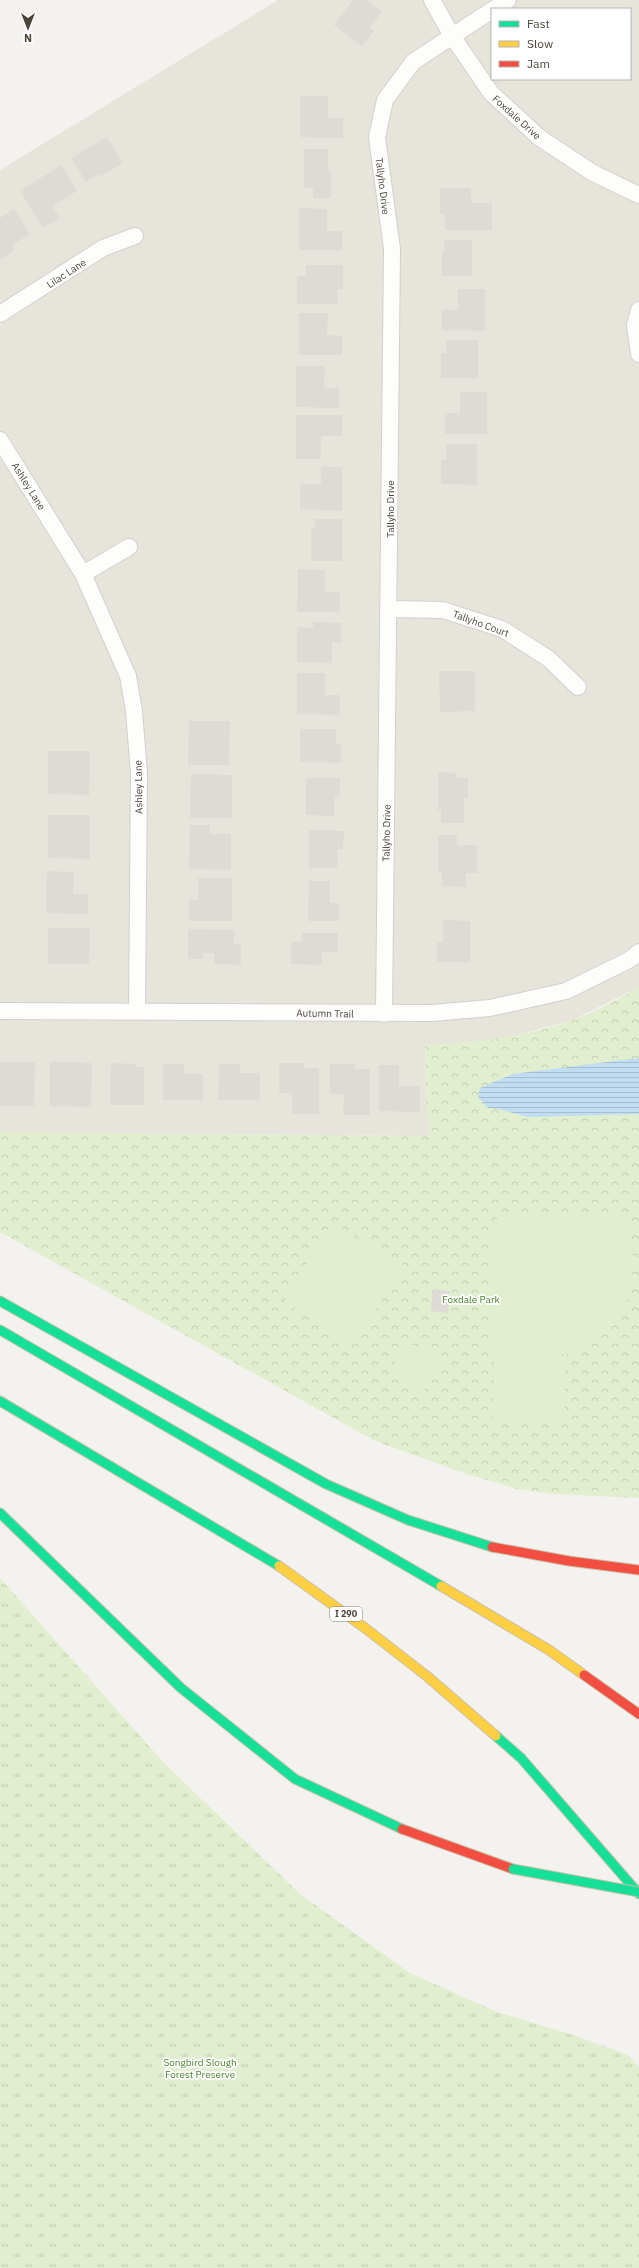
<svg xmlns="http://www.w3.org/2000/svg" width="639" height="2268" viewBox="0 0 639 2268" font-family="'IBM Plex Sans',sans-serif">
<defs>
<pattern id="grass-tufts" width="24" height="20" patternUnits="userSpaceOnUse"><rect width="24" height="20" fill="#e1eecf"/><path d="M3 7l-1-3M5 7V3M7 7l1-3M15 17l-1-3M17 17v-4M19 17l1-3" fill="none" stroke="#c3cdb2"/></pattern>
<pattern id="forest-crowns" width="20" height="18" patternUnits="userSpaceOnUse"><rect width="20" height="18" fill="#e1eecf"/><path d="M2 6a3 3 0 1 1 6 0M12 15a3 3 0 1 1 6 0" fill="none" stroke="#c3cdb2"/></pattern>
<pattern id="water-rules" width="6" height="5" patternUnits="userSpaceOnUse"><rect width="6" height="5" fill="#c0ddf1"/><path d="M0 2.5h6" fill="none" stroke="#a6bfcf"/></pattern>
</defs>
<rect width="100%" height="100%" fill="#f4f2ee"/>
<!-- residential -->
<path fill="#e7e4dc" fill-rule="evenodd" d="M278,0H639V987L573,1020L517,1035L474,1042L425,1045L426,1103L431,1136L0,1132V170ZM492,9H630V79H492Z"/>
<!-- grass -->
<path fill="url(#grass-tufts)" d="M0,1578L164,1763L300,1894L410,1973L497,2012L573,2035L628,2055L639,2067V2268H0Z"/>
<!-- forest -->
<path fill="url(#forest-crowns)" d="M639,987V1498L554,1494L517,1489L464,1473L375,1441L0,1232V1132L430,1136L426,1103L425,1045C475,1042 526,1037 573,1020C596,1012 618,999 639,987Z"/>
<!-- pitch -->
<path fill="#e1eecf" d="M500,1215H629C633,1239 635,1267 630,1291C625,1316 601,1343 578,1351C550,1360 518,1357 490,1354V1227Z
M331,1223L403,1265L354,1345L284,1302Z
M407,1341L442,1361L423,1392L390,1372Z
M494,1359L566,1361L564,1421L493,1419Z"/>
<!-- water -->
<path fill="url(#water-rules)" d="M639,1058V1114L527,1117L499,1109L488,1108L478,1097L480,1088L513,1074Z"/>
<!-- building -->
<path fill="#dedbd6" d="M353,0H367L382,12L369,28L374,31L362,46L334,25Z
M300,96H328V118H343V138L300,137Z
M107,137L123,163L101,176L99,173L86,182L71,158Z
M304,149H328V171H331V198H313V188H304Z
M61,165L77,191L52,206L60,218L43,228L20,191Z
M440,188H471V203H492V230H445V214H440Z
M299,208L327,209V231H342V250H299Z
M14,209L30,234L12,245L15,250L0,260V218Z
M444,240H472V276H442V253H444Z
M306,265H343V289H338V304H297V276H306Z
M458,289H485V331L442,330V310H458Z
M299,313H328L327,335L342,336V355H299Z
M446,340H478V378H441V353H446Z
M296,366H325L324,388H339V408L296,407Z
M460,392H487V434H445V413H460Z
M296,415H342V436H321V459H296Z
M446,444H477V485L441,484V460H446Z
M321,467H342V511L300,509V484H321Z
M315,519H342V561H311V528H315Z
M298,569L325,570V592H340V612H297Z
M313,622L341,623V643L332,642V663L297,662V627L313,628Z
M439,671H475V711L440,712Z
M297,673H325V695H340V715L297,714Z
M189,721H230L229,765H188Z
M300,729H336V744H341V763L300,762Z
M48,751H90L89,795L48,794Z
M438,772L457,773V778H468V798H464V823H441V810H438Z
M191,774L232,775V818H190Z
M306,778H340V796H335L334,816L306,815Z
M48,815H90V859L48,858Z
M190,825H210V834H231V870L189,869Z
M309,830L344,831L343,849H338L337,868H309Z
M438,835H457V845H477V873H466V887L442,886V873H438Z
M47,871L74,872L73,894H88V914L46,913Z
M198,878H232V921H189V900H198Z
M309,881H330V903H339V921H308Z
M443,920L470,921V962H437V942H443Z
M48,928H90L89,964H48Z
M188,929L234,930V944H241V965L214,964V953H203V959H188Z
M302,933H338V952H322V965L291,964V942H302Z
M0,1062H35L34,1106H0Z
M50,1062L92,1063L91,1107L50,1106Z
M111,1063L135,1064V1067H144V1105H110Z
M279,1063H304V1068H319V1114H292V1093H279Z
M163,1064H184V1074H203V1100H163Z
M219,1064H240V1073H260V1100H218Z
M330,1064H355V1069H370V1115H343L344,1094H330Z
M379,1065H399V1086H420V1112L379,1111Z
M433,1289L450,1291L448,1313L431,1311Z"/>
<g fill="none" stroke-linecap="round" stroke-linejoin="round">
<defs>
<path id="street" d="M432,0L452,36L491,93L540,138L593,173L639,195
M494,9L508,0
M639,310L635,325L639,354
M0,314L103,248L135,236
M0,440L83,574L128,676L134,711L139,773L137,1011
M83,574L129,547
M389,609L443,610L502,629L549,659L578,687
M0,1011L432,1013L490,1008L566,991L629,960L639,952
M384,1014L392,249L377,137L385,100L413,62L492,10"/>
<path id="fast" d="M0,1301L326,1484L408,1520L492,1547
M0,1330L441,1586
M0,1401L279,1566
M0,1513L181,1688L295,1779L402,1829
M496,1736L521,1758L639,1894"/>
<path id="slow" d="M279,1566L365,1628L428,1677L496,1736
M441,1586L549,1650L584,1675"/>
<path id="jam" d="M492,1547L569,1561L639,1570
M584,1675L639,1714
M402,1829L513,1869"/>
</defs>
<!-- street casing -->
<use href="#street" stroke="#d2d0cb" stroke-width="18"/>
<!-- fast casing -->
<use href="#fast" stroke="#ccbfa9" stroke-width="11"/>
<!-- slow casing -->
<use href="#slow" stroke="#ccbfa9" stroke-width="11"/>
<!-- jam casing -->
<use href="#jam" stroke="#ccbfa9" stroke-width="11"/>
<!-- street -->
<use href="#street" stroke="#fdfdfc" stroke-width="16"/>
<!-- fast -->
<use href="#fast" stroke="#16e098" stroke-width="9"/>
<!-- slow -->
<use href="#slow" stroke="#ffcf43" stroke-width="9"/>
<!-- jam -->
<use href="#jam" stroke="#f24e42" stroke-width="9"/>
<defs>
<path id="fast-bridge" d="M513,1869L639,1892"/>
</defs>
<!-- fast-bridge casing -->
<use href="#fast-bridge" stroke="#ccbfa9" stroke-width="11" stroke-linecap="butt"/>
<!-- fast-bridge -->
<use href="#fast-bridge" stroke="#16e098" stroke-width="9"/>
</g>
<g text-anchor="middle" stroke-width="3.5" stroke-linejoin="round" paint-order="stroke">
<!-- shield labels -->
<rect fill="#fff" stroke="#817c74" stroke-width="1" x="330" y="1607" width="32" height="14" rx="3"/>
<g font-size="9" font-weight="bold" fill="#4b4439">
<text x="346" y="1617">I 290</text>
</g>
<!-- street labels -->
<g font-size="10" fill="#4b4439" stroke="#fff">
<text transform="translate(517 117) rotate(42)" y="4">Foxdale Drive</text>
<text transform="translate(383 186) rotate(83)" y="4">Tallyho Drive</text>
<text transform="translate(66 273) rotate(-33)" y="4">Lilac Lane</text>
<text transform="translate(29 486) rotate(58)" y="4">Ashley Lane</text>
<text transform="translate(390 509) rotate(-90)" y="4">Tallyho Drive</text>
<text transform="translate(481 623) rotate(20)" y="4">Tallyho Court</text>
<text transform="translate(138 787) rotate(-91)" y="4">Ashley Lane</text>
<text transform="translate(386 833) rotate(-89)" y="4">Tallyho Drive</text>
<text transform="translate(325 1013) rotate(1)" y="4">Autumn Trail</text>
</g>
<!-- park labels -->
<g font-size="10" fill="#4a7f2a" stroke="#fff">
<text x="471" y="1303">Foxdale Park</text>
<text x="200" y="2066">Songbird Slough<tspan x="200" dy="12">Forest Preserve</tspan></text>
</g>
</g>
<!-- legend -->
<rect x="491" y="8" width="140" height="72" fill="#ffffff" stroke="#b7b4b0"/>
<rect x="499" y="21" width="20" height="6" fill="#16e098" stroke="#b7b4b0"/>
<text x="527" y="28" font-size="12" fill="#4b4439">Fast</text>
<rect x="499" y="41" width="20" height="6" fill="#ffcf43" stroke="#b7b4b0"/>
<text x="527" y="48" font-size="12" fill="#4b4439">Slow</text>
<rect x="499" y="61" width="20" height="6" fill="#f24e42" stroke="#b7b4b0"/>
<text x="527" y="68" font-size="12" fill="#4b4439">Jam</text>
<!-- north arrow -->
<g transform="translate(28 28) rotate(180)" stroke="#ffffff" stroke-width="3" paint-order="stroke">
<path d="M0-3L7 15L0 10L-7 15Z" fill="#4b4439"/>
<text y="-6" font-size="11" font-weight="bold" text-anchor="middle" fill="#4b4439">N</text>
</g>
</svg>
